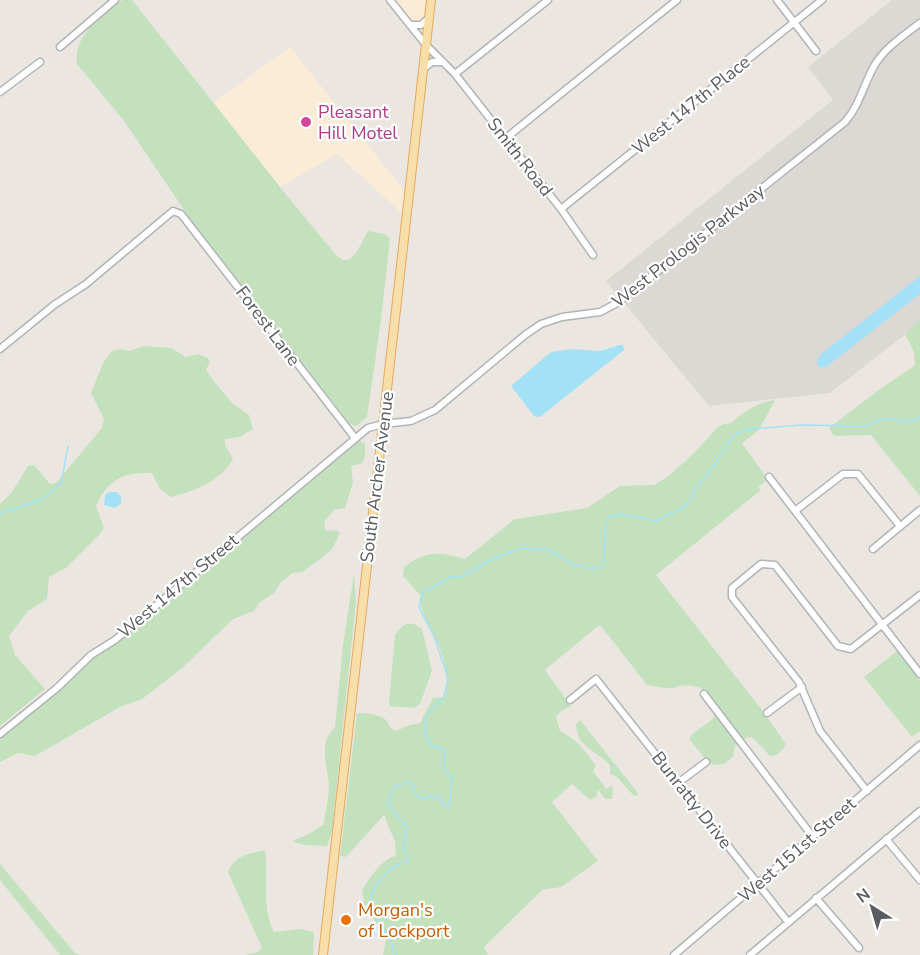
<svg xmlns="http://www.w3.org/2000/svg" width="920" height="955" viewBox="0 0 920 955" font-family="'Nunito Sans',sans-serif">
<rect width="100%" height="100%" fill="#ebe7e0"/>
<!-- commercial -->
<path fill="#faecd6" d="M393,0H428L423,37Z
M290,47L406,193L403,214L337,154L280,187L213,103Z"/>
<!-- industrial -->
<path fill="#dcd9d5" d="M892,0H920V323L830,393L709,406L606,281L833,100L808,67Z"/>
<!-- green -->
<path fill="#c4e1be" d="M122,0H132L288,197L336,255L343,260H349L356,253L368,231L384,234L390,239L381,320L367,417L356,426L350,424L193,223L124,121L77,64C73,35 101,17 122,0Z
M920,320V496L871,435L834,436L829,428L876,392L915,365L914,352L905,334Z
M144,346L171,348L186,357L198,354L208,358L210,363L206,369L212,379L233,404L249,415L253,429L240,437L225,439V445L233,459C221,481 194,491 171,497L160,489L152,473C122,473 109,478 96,506L104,528L100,534L67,567L49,577L47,599L28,611L9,636L15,655L45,689L0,726V504L12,492L28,466L34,465L50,484L56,483L102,428L104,419L91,393L104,361L112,351L121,349L130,351Z
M775,400L759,430L742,443L765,476L766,481L758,487L761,490L656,575L762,710L786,744C782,751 778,756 770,756L752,737L745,738L735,746L733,757L724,764L714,765L708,762L689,739C696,727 709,727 719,710C713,695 699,682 681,686C677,686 676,688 672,688C664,689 655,686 647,685L601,626H598L545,670L571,706L561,711L556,717L560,731C577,740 585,750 596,766L593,771L606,789L611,786L613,788L612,799H605L598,789L597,796L590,800L572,784L552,802L598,861L561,887L542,890L484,947L488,955H383L386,939L364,904L362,890C370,878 381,859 396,856L395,842L384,815L346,857L340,856L357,713C366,713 379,714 386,720C390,725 389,728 396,731L410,725L420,723L433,698L444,697C451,676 443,655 434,635C427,621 419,612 421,596L403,576L404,567C428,550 438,552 465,559L515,519L587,508L620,486L654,485L670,475L696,451L718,427L724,424L731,423C743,412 758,402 775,400Z
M360,441L365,444V457L362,463L351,466L353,482L345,508L334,510L324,522L326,531L336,530L340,533L332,549L319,560L302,572L293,573L281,582L275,592L259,603L254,611L233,619L181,669L142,699L120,707L35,756L18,753L0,762V734L349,446Z
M354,574L356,601L332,831L327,846L304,845L292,841L309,834L324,824C325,812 329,798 329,786C328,766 317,742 335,728L343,645Z
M408,624H414L422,629L432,671L420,704L414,708L390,706L389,703L395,635L403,625Z
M897,651L920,681V731L912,737L864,677Z
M580,720L638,793L637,796H634L617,777L610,774V765C597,751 576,747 576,724Z
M265,850C269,875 261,910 274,932L300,929L314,932L313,955H245L258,952L262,948L228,872C235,855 249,854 265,850Z
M0,864L74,952L80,955H60L0,880Z"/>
<!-- water -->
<path fill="#a4e1f7" d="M920,276V294L826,367H819C814,359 819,356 825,351Z
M620,345H623L624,350L540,417L534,416L511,386L551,352L572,349L600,351Z
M109,492H117L121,496V504L114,508L104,505L105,495Z"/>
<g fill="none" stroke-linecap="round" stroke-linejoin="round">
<!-- stream -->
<path stroke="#a4e1f7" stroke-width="1.5" d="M0,513L41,500L61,484L68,446
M396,955C389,927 354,905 381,879C386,875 389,868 395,866C399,864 403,863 408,861V858L403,848L407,828L389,806C389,791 396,782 411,783L417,796L426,798L437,795L444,805L449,806L452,778L444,769L445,753L443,749L430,745L425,732L426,719L428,713L444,697L448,678L434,636L419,608L421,596L424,592L450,577L463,576L492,559L522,548L549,550L573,565L598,569L603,564L604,561L605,535L608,517L620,514L657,521L685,506L692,498L695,489L710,471L731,439L737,433L749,429L802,425L866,426L885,418L912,422L920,416"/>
<defs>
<path id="minor" d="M390,0L426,45L455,74L561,209L593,255
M777,0L816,51
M410,25H421L429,18
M60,47L115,0
M423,69L432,62H443
M455,74L548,0
M0,92L40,62
M506,138L677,0
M561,209L822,0
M0,349L54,305L86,284L173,211L181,214L355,438
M769,477L920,674
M795,511L843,474H858L900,526
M873,549L920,510
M704,694L813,837
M570,700L596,679L788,922
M767,713L802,687
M0,734L57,688L91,655L115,640L368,428L383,424L411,421L435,410L525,335L541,324L562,317L600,312L619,302L845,122C859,106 863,87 873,68C883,49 903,36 920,23
M678,783L706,762
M867,791L820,731L799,682L732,597V588L761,564L775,565L838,646L851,649L920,595
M886,839L920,880
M816,898L859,948
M674,955L920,745
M750,955L920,811"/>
<path id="major" d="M323,955L431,0"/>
</defs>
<!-- minor casing -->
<use href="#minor" stroke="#b1b4b7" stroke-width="9"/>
<!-- major casing -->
<use href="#major" stroke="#e4a960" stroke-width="10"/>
<!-- minor -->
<use href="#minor" stroke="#fff" stroke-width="6"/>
<!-- major -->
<use href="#major" stroke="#f8dea9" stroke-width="8"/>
</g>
<!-- markers -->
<circle fill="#d1479c" stroke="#fff" stroke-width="2" cx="306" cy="122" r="6"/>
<circle fill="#e8710a" stroke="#fff" stroke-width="2" cx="346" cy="920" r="6"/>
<g text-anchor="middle" stroke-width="4.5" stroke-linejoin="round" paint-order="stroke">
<!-- street labels -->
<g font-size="18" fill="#595d60" stroke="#fff">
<text transform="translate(691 105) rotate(-39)" y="6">West 147th Place</text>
<text transform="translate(520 157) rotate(52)" y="6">Smith Road</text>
<text transform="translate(688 246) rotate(-38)" y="6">West Prologis Parkway</text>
<text transform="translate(268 326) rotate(53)" y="6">Forest Lane</text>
<text transform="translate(377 477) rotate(-83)" y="6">South Archer Avenue</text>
<text transform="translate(178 586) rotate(-40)" y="6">West 147th Street</text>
<text transform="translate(692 800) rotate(52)" y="6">Bunratty Drive</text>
<text transform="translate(797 850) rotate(-41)" y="6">West 151st Street</text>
</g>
<!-- hotel labels -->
<g font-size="18" fill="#b23c85" stroke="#fff" text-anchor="start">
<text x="318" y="118">Pleasant<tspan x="318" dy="21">Hill Motel</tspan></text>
</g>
<!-- food labels -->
<g font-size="18" fill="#c56008" stroke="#fff" text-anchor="start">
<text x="358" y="916">Morgan's<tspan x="358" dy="21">of Lockport</tspan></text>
</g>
</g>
<!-- north arrow -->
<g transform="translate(872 907) rotate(323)" stroke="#ffffff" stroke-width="4.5" paint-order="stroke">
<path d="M0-4.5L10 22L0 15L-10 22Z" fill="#595d60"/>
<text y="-9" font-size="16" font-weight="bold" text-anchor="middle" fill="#595d60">N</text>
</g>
</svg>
